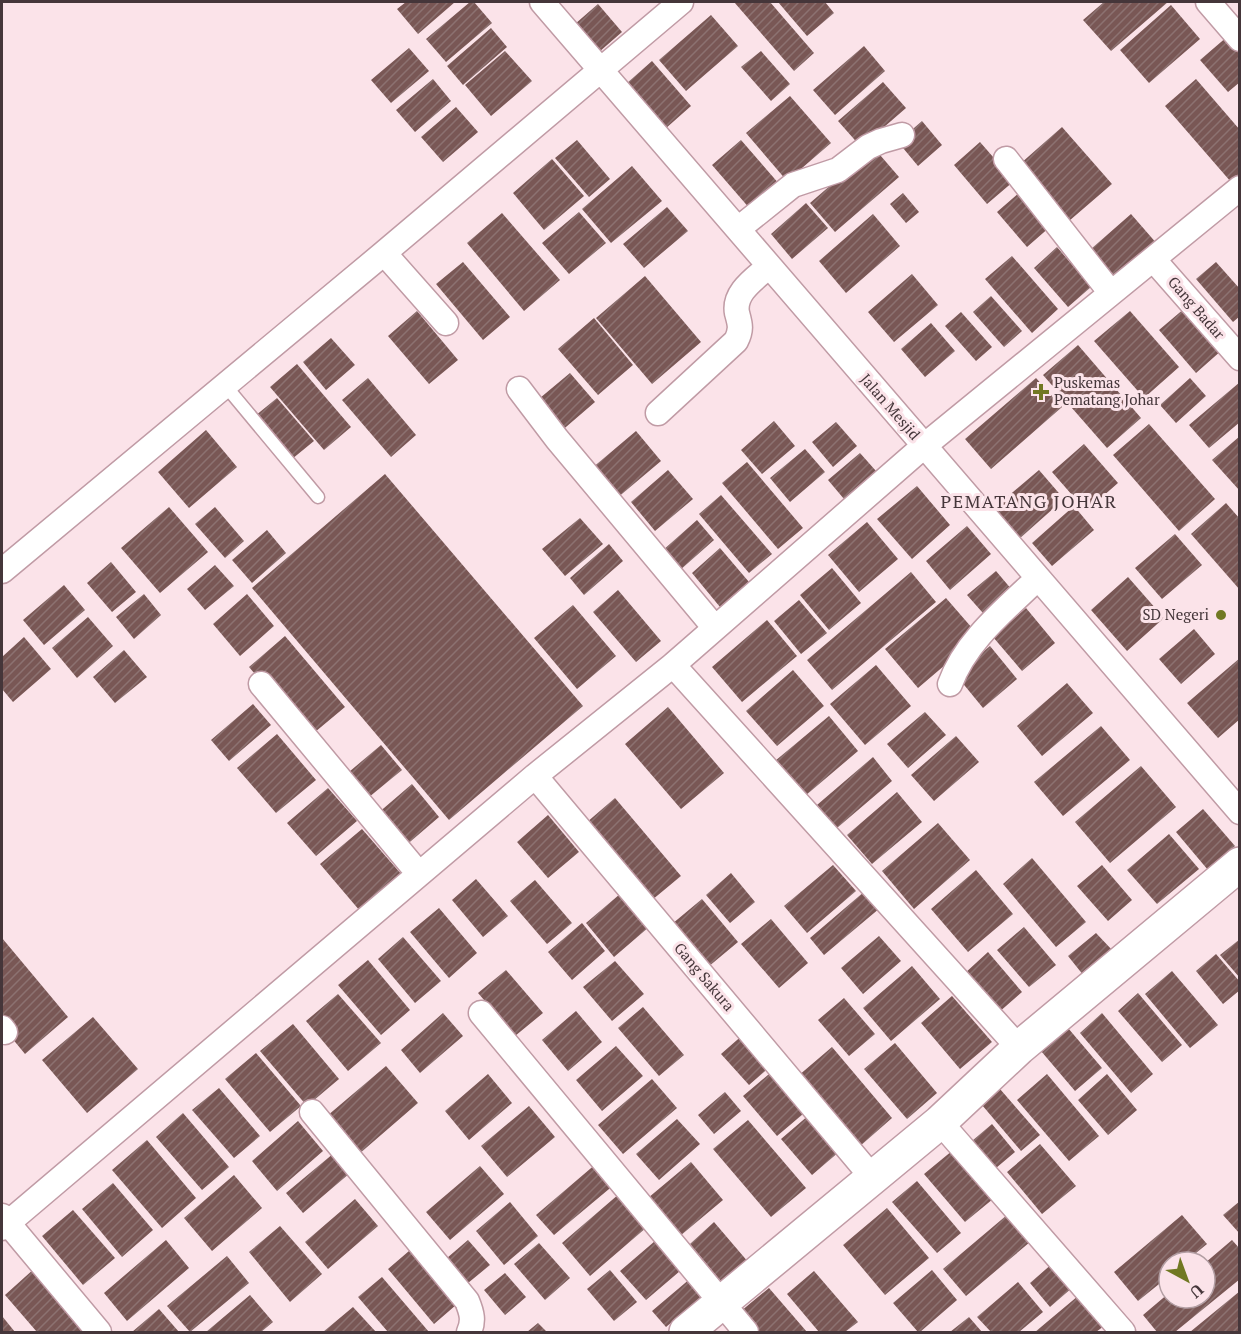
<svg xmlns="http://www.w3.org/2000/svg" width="1241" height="1334" viewBox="0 0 1241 1334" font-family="'PT Serif',serif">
<defs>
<pattern id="building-hatch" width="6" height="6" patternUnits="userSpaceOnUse" patternTransform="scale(1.5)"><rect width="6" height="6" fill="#795755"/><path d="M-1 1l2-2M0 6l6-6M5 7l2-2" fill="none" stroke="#8c7271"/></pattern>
</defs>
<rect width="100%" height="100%" fill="#fbe3e9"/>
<!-- building -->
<path fill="url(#building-hatch)" d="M406,2H455L418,34L397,9Z
M470,2H474L492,23L446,62L426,39Z
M734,2H770L814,53L794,71Z
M778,2H825L834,13L807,36Z
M1104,2H1168L1111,51L1083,20Z
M598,4L622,32L599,52L575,24Z
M1171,5L1200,39L1149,83L1120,50Z
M711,15L738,46L686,91L659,60Z
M491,28L507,47L463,85L447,66Z
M1228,36L1240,49V82L1228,92L1200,60Z
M864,46L885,71L835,115L813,90Z
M409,48L429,71L391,103L371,80Z
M505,51L532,81L491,116L465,85Z
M761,51L790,84L771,101L741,67Z
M652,61L691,106L665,129L626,84Z
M433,79L451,101L415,132L396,110Z
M1196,79L1240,130V175L1231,182L1165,106Z
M883,82L906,108L861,147L838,121Z
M790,96L831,143L787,181L746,133Z
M456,107L478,132L443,162L421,137Z
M922,121L942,145L918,166L898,142Z
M1062,127L1112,184L1069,221L1020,164Z
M577,140L610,179L589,197L555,158Z
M741,140L780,185L751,210L712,165Z
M980,142L1014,181L987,204L954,165Z
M874,148L899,177L835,232L810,203Z
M552,159L584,196L544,230L513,193Z
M632,166L662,201L611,243L582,209Z
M1021,191L1051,226L1027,247L997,212Z
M903,193L919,212L906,223L890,204Z
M806,203L828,228L792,259L771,234Z
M667,207L688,231L644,268L623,244Z
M579,212L606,243L569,274L542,243Z
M502,213L560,280L524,311L467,243Z
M873,214L900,246L846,293L819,261Z
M1131,214L1158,245L1118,280L1091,249Z
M1057,247L1091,287L1068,307L1034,268Z
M1012,256L1058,309L1032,333L985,279Z
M463,262L510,317L483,340L436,284Z
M1216,262L1240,289V316L1233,322L1196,279Z
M912,274L938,305L894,342L868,312Z
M645,276L701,342L652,384L596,318Z
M991,296L1022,331L1004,347L973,312Z
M1185,308L1222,350L1196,373L1159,330Z
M417,311L458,360L429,384L388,336Z
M1130,311L1179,367L1144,398L1094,341Z
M961,312L992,347L976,361L945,326Z
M594,318L633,365L598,395L558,349Z
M931,323L955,351L925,377L901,349Z
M331,338L355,365L326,390L303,362Z
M1078,345L1141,418L1107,448L1043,375Z
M297,364L351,427L324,450L270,387Z
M570,373L595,402L559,433L534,403Z
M368,378L416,435L391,457L342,400Z
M1036,378L1062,407L991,469L965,439Z
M1190,378L1206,396L1176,423L1160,405Z
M1240,382V422L1209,448L1189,425Z
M277,398L314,441L292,459L255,416Z
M774,421L795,446L762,474L741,450Z
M836,422L857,446L833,467L812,442Z
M1149,424L1215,499L1179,531L1113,455Z
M206,430L237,467L189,508L158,472Z
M636,431L661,461L616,499L591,469Z
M1240,436V491L1212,460Z
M1084,444L1118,483L1086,511L1052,472Z
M805,449L825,472L790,502L770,478Z
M860,453L876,471L844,499L828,480Z
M747,462L803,528L778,549L722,483Z
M668,470L693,499L655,531L631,502Z
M1039,470L1064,499L1019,539L993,509Z
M385,474L583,706L449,820L252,588Z
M917,486L950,525L912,559L877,519Z
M721,495L772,554L749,573L699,514Z
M1226,503L1240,519V590L1191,534Z
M1074,506L1094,530L1052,566L1032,543Z
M169,507L208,552L160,593L121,548Z
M215,507L244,541L225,558L195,524Z
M580,518L603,544L565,576L542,549Z
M697,520L714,540L679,571L662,551Z
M867,522L898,559L859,592L828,555Z
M967,526L991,554L950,590L926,561Z
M267,530L286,553L252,583L232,560Z
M1175,534L1202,565L1162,599L1135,568Z
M609,544L623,561L584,595L570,578Z
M720,548L749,582L720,607L692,573Z
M111,562L136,592L112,612L87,583Z
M215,565L234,586L205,610L187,589Z
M832,568L861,603L829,630L800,595Z
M996,571L1018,597L990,621L967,595Z
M911,572L936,602L832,690L807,660Z
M1128,577L1164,618L1127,651L1091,610Z
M64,585L85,610L44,645L23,620Z
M618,590L661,641L636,662L593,612Z
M144,594L161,615L134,639L116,617Z
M247,594L274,626L240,656L213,624Z
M946,598L979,636L918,688L885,649Z
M799,600L827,633L801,654L774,621Z
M573,605L616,656L577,689L534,638Z
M1026,608L1055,643L1022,671L993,637Z
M88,617L113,646L77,678L52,648Z
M767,620L797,656L742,702L712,667Z
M1194,629L1215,654L1181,684L1159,659Z
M285,636L345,707L309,737L249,667Z
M24,637L51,669L13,702L2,689V657Z
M990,646L1017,679L983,708L956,675Z
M124,650L147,677L115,703L93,677Z
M1240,658V719L1218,738L1187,703Z
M876,665L911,706L865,745L830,704Z
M793,670L824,706L777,746L746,711Z
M1067,683L1093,713L1042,756L1017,726Z
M253,704L271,725L229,761L211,740Z
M668,707L724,773L681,809L625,744Z
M925,712L946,735L908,768L887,744Z
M829,716L858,751L805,796L775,761Z
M1101,726L1130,760L1063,816L1034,782Z
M277,734L316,780L276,813L237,768Z
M956,736L979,762L934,801L911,775Z
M381,745L402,770L363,802L343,777Z
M873,757L892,781L837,828L817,805Z
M1141,766L1176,807L1110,863L1075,822Z
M412,784L439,817L404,847L377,814Z
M328,788L357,821L316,856L287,823Z
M897,792L922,822L872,864L847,835Z
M615,798L681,876L652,900L586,823Z
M1203,809L1235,846L1208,870L1176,832Z
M548,815L579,852L548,878L517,842Z
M938,823L970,860L914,909L882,871Z
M362,829L402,875L360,911L320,864Z
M1169,834L1199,869L1157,904L1127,870Z
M1032,858L1086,922L1056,947L1003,884Z
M833,865L856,891L807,933L784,906Z
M1102,865L1132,900L1108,921L1077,886Z
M976,870L1013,914L968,952L931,909Z
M731,873L755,902L730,923L706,895Z
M476,879L508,916L483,937L452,900Z
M535,880L572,923L547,944L510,901Z
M865,891L880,908L824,955L810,938Z
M620,894L649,927L614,957L586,923Z
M702,899L738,942L708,967L672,924Z
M439,908L477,953L449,978L410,932Z
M771,919L808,963L779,988L741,944Z
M582,923L605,951L572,980L548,952Z
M1024,927L1056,965L1029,987L997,950Z
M1096,933L1113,951L1084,976L1068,956Z
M879,936L901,961L863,994L841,968Z
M403,937L441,981L415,1003L378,959Z
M2,938L68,1017L25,1054L2,1026Z
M1240,939V978L1220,955Z
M988,952L1022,992L998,1013L964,974Z
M1216,954L1240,982V990L1223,1004L1196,971Z
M368,960L410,1010L381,1035L338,985Z
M615,961L644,994L612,1021L583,987Z
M912,966L940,999L891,1041L863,1008Z
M506,970L543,1013L515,1036L478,993Z
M1172,971L1218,1025L1190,1048L1145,994Z
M1138,993L1182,1045L1162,1062L1118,1011Z
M338,994L381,1043L348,1071L306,1021Z
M952,996L992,1042L960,1069L921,1023Z
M844,998L875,1034L849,1056L818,1020Z
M643,1007L684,1055L659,1076L618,1028Z
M576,1011L602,1042L568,1071L542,1040Z
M443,1013L463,1036L420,1073L401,1050Z
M1102,1013L1153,1074L1131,1093L1080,1033Z
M93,1017L138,1069L87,1113L42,1060Z
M293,1024L339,1079L307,1106L260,1051Z
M1068,1028L1102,1068L1075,1091L1041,1051Z
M745,1033L772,1065L749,1085L721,1054Z
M895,1043L937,1093L907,1119L864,1069Z
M616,1046L643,1076L602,1111L576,1080Z
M832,1047L892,1118L859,1147L798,1076Z
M256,1053L301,1106L270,1132L225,1079Z
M386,1066L418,1103L359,1154L327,1116Z
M775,1069L809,1109L777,1136L743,1096Z
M488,1074L512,1103L469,1140L445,1111Z
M1047,1074L1099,1136L1069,1161L1017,1100Z
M1107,1074L1137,1110L1108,1135L1078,1100Z
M652,1079L677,1108L623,1154L598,1125Z
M219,1088L260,1136L234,1158L192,1110Z
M1000,1089L1040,1135L1021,1151L982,1105Z
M725,1092L741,1111L714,1134L698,1115Z
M529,1106L555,1137L507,1177L481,1146Z
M183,1113L229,1167L202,1190L156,1137Z
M809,1115L840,1151L812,1175L781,1139Z
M677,1119L700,1144L659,1180L636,1154Z
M748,1120L806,1188L771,1217L713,1149Z
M298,1121L323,1151L277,1191L252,1161Z
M992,1124L1015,1152L996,1168L972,1141Z
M147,1140L196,1198L162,1228L112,1170Z
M1040,1144L1076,1186L1042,1214L1007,1172Z
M958,1146L999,1194L965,1222L924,1174Z
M334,1153L350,1173L303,1213L286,1193Z
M691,1162L723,1200L680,1236L648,1198Z
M597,1163L615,1184L554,1235L536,1215Z
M480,1166L504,1194L450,1240L426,1212Z
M234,1175L262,1208L212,1251L184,1218Z
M917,1181L961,1233L937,1253L892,1202Z
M113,1183L153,1230L122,1257L82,1209Z
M619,1194L647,1227L590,1276L562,1243Z
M355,1199L378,1226L328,1269L305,1242Z
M1240,1201V1234L1223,1215Z
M510,1202L538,1236L504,1265L476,1231Z
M887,1208L929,1258L885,1295L843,1245Z
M73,1210L115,1258L83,1285L42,1236Z
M1007,1215L1030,1242L966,1296L943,1269Z
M1182,1215L1207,1244L1185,1262H1169V1276L1138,1301L1114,1272Z
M714,1222L749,1263L724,1285L690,1244Z
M280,1226L322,1274L290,1302L249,1252Z
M166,1240L189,1268L127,1321L104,1293Z
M468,1240L490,1265L468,1283L447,1258Z
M1232,1240L1240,1249V1279L1175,1332H1157L1143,1315L1169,1293V1298H1205V1263Z
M655,1241L680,1271L646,1300L620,1271Z
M539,1243L570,1278L545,1300L514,1264Z
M409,1251L456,1305L434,1324L388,1269Z
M227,1256L249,1283L190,1332L167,1306Z
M1053,1263L1073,1287L1050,1307L1030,1283Z
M35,1268L87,1330L84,1332H37L5,1295Z
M610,1270L637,1302L614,1321L587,1289Z
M932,1270L957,1300L920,1332H918L893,1303Z
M814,1271L858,1322L845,1332H819L787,1294Z
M505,1273L526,1297L505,1315L484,1290Z
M382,1277L429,1332H388L358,1297Z
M691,1278L705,1294L666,1327L652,1311Z
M1018,1282L1043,1312L1019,1332H991L977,1317Z
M769,1288L807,1332H759L741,1311Z
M1240,1291V1332H1190Z
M250,1295L273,1322L261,1332H206Z
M1078,1296L1104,1326L1096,1332H1035Z
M353,1307L376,1332H323Z
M159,1309L179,1332H132Z
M2,1316L15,1332H2Z
M969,1317L982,1332H950Z
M538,1323L547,1332H527Z"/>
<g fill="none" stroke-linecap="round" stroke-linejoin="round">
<defs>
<path id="lane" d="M224,384L318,497"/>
<path id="street" d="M542,2L1240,812
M1208,2L1240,39
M1006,159L1111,293
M738,229L793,185L838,170L868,147L881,141L902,135
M384,253L446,323
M1153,259L1240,358
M519,389L557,439L715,628
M658,413L736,341C742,329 740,324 737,313C733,292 756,278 769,266
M2,571L384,253L681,2
M673,665L1019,1048
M261,684L419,874
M950,684C966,640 1006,609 1038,578
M535,776L872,1177
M481,1013L746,1332
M2,1028L5,1032
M312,1112L467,1301C472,1313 474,1321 469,1332
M940,1122L1123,1332
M2,1216L99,1332
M2,1228L535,776L673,665L924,446L1240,188"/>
<path id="secondary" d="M686,1332L940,1122L1019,1048L1240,864"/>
</defs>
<!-- lane casing -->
<use href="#lane" stroke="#c09ba5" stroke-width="15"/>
<!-- street casing -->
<use href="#street" stroke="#c09ba5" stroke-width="27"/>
<!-- secondary casing -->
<use href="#secondary" stroke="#c09ba5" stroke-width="36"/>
<!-- lane -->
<use href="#lane" stroke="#fff" stroke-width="12"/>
<!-- street -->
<use href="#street" stroke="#fff" stroke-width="24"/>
<!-- secondary -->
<use href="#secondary" stroke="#fff" stroke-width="33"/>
</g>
<!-- markers -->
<g fill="#717822" stroke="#fbe3e9" stroke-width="2">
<path d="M1038 383h6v6h6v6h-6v6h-6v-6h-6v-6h6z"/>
<circle cx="1221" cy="615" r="6"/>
</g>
<g text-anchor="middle" stroke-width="6" stroke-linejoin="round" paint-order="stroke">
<!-- street labels -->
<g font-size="15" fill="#45363a" stroke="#fbe3e9">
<text transform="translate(1196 308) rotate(49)" y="5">Gang Badar</text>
<text transform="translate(890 407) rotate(49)" y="5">Jalan Mesjid</text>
<text transform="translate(704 977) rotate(50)" y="5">Gang Sakura</text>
</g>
<!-- poi labels -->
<g font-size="15" fill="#45363a" stroke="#fbe3e9" text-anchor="start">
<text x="1054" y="388">Puskemas<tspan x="1054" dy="17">Pematang Johar</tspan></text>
<text x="1209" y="620" text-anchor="end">SD Negeri</text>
</g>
<!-- quarter labels -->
<g font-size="18" letter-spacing="1.5" fill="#45363a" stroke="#fbe3e9">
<text x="1029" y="508">PEMATANG JOHAR</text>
</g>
</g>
<!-- border -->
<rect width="1241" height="1334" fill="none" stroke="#45363a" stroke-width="6"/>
<!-- north arrow -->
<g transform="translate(1187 1280) rotate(139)"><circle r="28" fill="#fbe3e9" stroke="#b29ea3" stroke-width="1.5"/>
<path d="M0-4.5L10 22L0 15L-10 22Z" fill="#717822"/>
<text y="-9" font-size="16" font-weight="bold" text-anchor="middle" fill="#45363a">U</text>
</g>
</svg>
